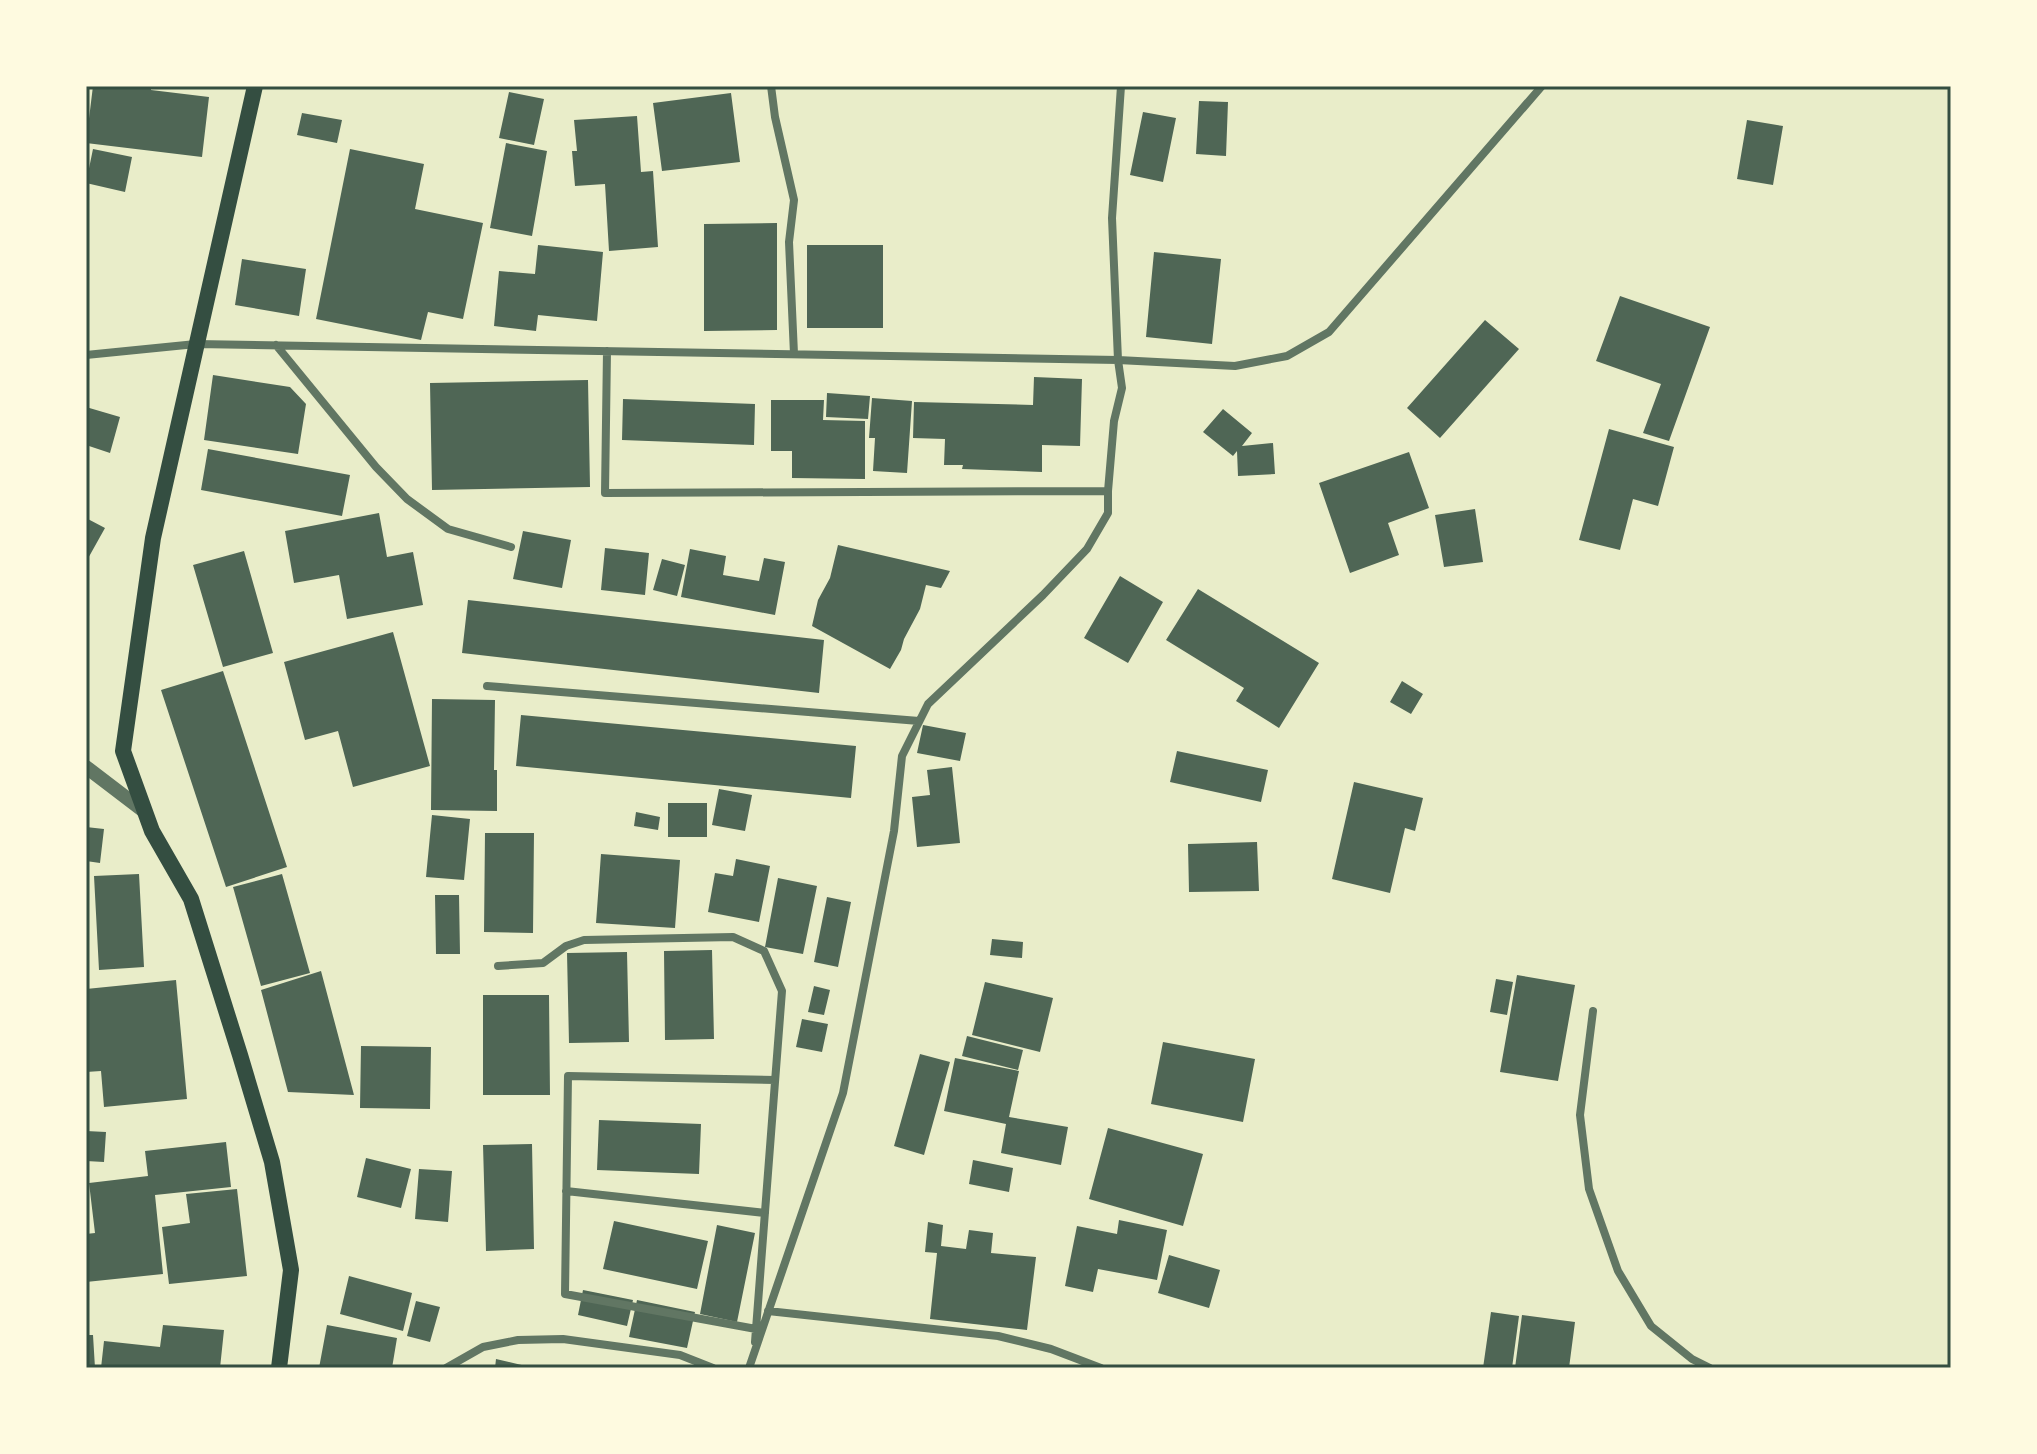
<svg xmlns="http://www.w3.org/2000/svg" width="2037" height="1454" viewBox="0 0 2037 1454" font-family="'Work Sans',sans-serif">
<rect width="100%" height="100%" fill="#e9edc9"/>
<!-- building -->
<path fill="#4f6655" d="M93,86H151V90L209,97L202,157L86,143Z
M509,92L544,99L534,145L499,138Z
M731,93L740,162L662,171L653,103Z
M1199,101L1228,102L1226,156L1196,154Z
M1143,112L1176,118L1163,182L1130,175Z
M302,113L342,120L337,143L297,135Z
M637,116L641,172L653,171L658,247L609,251L605,184L575,186L572,151H577L574,120Z
M1747,120L1783,126L1773,185L1737,179Z
M506,143L547,151L532,236L490,228Z
M93,149L132,157L125,192L86,183Z
M350,149L424,164L415,209L483,223L463,319L428,312L421,340L316,319Z
M777,223V330L704,331V224Z
M538,245L603,252L597,321L538,315L536,331L494,326L499,271L535,274Z
M807,245H883V328H807Z
M1154,252L1221,259L1212,344L1146,337Z
M242,259L306,269L299,316L235,305Z
M1620,296L1710,327L1669,441L1643,433L1661,384L1596,361Z
M1485,320L1519,349L1440,438L1407,408Z
M213,375L290,387L306,404L298,454L204,440Z
M1034,377L1082,379L1080,446L1042,445V472L962,469L963,465H944L945,439L913,438L914,402L1033,405Z
M588,380L590,487L432,490L430,383Z
M827,393L870,396L868,419L826,417Z
M872,398L912,401L907,473L873,471L875,438H869Z
M623,399L755,404L754,445L622,440Z
M771,400H824L823,420L865,421V479L792,478V451H771Z
M86,407L120,417L110,453L86,445Z
M1223,409L1252,433L1242,446L1273,443L1275,474L1238,476L1237,451L1233,456L1203,432Z
M1609,429L1674,447L1658,506L1633,499L1620,550L1579,540Z
M208,449L350,475L342,516L201,490Z
M1409,452L1429,508L1388,523L1399,555L1350,573L1319,483Z
M1475,509L1483,562L1444,567L1435,515Z
M379,513L387,557L413,552L423,605L347,619L339,575L294,583L285,531Z
M86,518L105,528L86,562Z
M523,531L571,540L562,588L513,579Z
M838,545L950,571L941,588L926,585L920,609L904,639L901,650L890,669L812,626L818,600L830,578Z
M605,548L649,553L645,595L601,590Z
M690,549L726,556L723,575L759,581L764,558L785,562L775,615L681,597Z
M244,551L273,653L223,667L193,565Z
M662,559L685,565L677,596L653,590Z
M1120,576L1163,602L1128,663L1084,638Z
M1198,589L1319,663L1279,728L1236,701L1244,688L1166,640Z
M468,600L824,640L819,693L462,653Z
M393,632L430,766L353,787L338,731L305,740L284,662Z
M223,671L287,867L226,887L161,690Z
M1402,681L1423,694L1411,714L1390,702Z
M432,699L495,700L494,770H497V811L431,810Z
M521,715L856,746L851,798L516,766Z
M923,725L966,733L960,761L917,753Z
M1177,751L1268,770L1261,802L1170,782Z
M952,767L960,843L917,847L912,797L930,795L927,770Z
M1354,782L1423,798L1415,831L1405,828L1390,893L1332,879Z
M719,789L752,795L745,831L712,825Z
M668,803H707V837H668Z
M636,812L660,817L658,830L634,826Z
M432,815L470,819L464,880L426,877Z
M86,827L104,829L100,863L86,861Z
M485,833H534L533,933L484,932Z
M1257,842L1259,891L1189,892L1188,844Z
M601,854L680,860L675,928L596,923Z
M736,859L770,866L759,922L708,912L715,873L733,876Z
M139,874L144,967L99,970L94,876Z
M282,874L310,973L261,986L233,887Z
M778,878L817,886L803,954L765,947Z
M435,895H459L460,954H436Z
M827,897L851,902L838,967L814,962Z
M992,939L1023,942L1022,958L990,955Z
M712,950L714,1039L665,1040L664,951Z
M627,952L629,1042L569,1043L567,953Z
M321,971L354,1095L288,1092L261,990Z
M1517,975L1575,985L1558,1081L1500,1072Z
M1496,979L1513,982L1507,1015L1490,1012Z
M176,980L187,1099L104,1107L101,1071L86,1072V989Z
M985,982L1053,998L1040,1052L972,1035Z
M814,986L830,990L824,1015L808,1012Z
M483,995H549L550,1095H483Z
M802,1019L828,1024L822,1052L796,1047Z
M967,1036L1023,1050L1018,1070L962,1056Z
M1163,1042L1255,1059L1243,1122L1151,1104Z
M361,1046L431,1047L430,1109L360,1108Z
M920,1054L950,1062L924,1155L894,1146Z
M955,1058L1019,1071L1009,1117L1068,1127L1061,1165L1001,1153L1006,1124L944,1111Z
M599,1120L701,1124L699,1174L597,1170Z
M1108,1128L1203,1154L1183,1226L1089,1199Z
M86,1131L106,1132L104,1162L86,1161Z
M226,1142L231,1187L155,1195L163,1274L86,1282V1234L95,1233L89,1183L148,1176L145,1151Z
M532,1144L534,1249L486,1251L483,1145Z
M366,1158L411,1169L401,1208L357,1197Z
M973,1160L1013,1168L1009,1192L969,1184Z
M419,1169L452,1171L448,1222L415,1219Z
M237,1189L247,1276L169,1284L162,1227L190,1223L186,1194Z
M1119,1220L1167,1230L1157,1280L1098,1269L1093,1292L1065,1286L1077,1226L1117,1234Z
M614,1221L708,1241L697,1289L603,1269Z
M928,1222L943,1225L941,1246L966,1249L969,1230L993,1233L991,1253L1036,1257L1027,1330L930,1319L937,1253L925,1252Z
M717,1225L755,1233L737,1322L700,1314Z
M1169,1255L1220,1270L1209,1308L1158,1293Z
M349,1276L412,1293L403,1331L340,1314Z
M583,1290L633,1300L627,1326L578,1315Z
M637,1300L695,1312L687,1348L629,1337Z
M416,1301L440,1307L430,1342L407,1336Z
M1491,1312L1519,1316L1512,1368H1483Z
M1522,1315L1575,1322L1569,1368H1515Z
M163,1325L224,1330L220,1368H101L104,1341L160,1347Z
M327,1325L397,1338L392,1368H319Z
M86,1335H93L95,1368H86Z
M496,1359L530,1367V1368H495Z"/>
<g fill="none" stroke-linecap="round" stroke-linejoin="round">
<!-- minor -->
<path stroke="#617663" stroke-width="8" d="M771,86L775,117L794,200L789,242L794,354
M276,345L376,467L407,499L448,529L511,547
M607,351L605,493L1108,491
M86,355L196,344L1118,360L1235,366L1287,356L1329,332L1542,86
M487,686L919,721
M498,966L543,963L566,946L584,940L733,937L764,951L782,991L755,1342
M1593,1011L1580,1115L1589,1189L1618,1271L1651,1326L1692,1359L1710,1368
M566,1191L765,1213
M768,1311L998,1336L1051,1349L1101,1368
M756,1329L565,1294L568,1076L775,1080
M446,1368L483,1347L518,1340L563,1339L680,1355L713,1368
M749,1368L843,1093L894,831L902,756L928,704L1043,595L1087,549L1108,513V491L1114,421L1122,388L1118,360L1112,218L1121,86"/>
<!-- tertiary -->
<path stroke="#617663" stroke-width="14" d="M86,767L145,812"/>
<!-- secondary -->
<path stroke="#344e41" stroke-width="16" d="M255,86L153,538L123,751L152,831L191,899L240,1055L272,1162L291,1270L279,1368"/>
</g>
<!-- border -->
<rect width="2037" height="1454" fill="none" stroke="#fefae0" stroke-width="176"/>
<rect x="88" y="88" width="1861" height="1278" fill="none" stroke="#344e41" stroke-width="3"/>
</svg>
